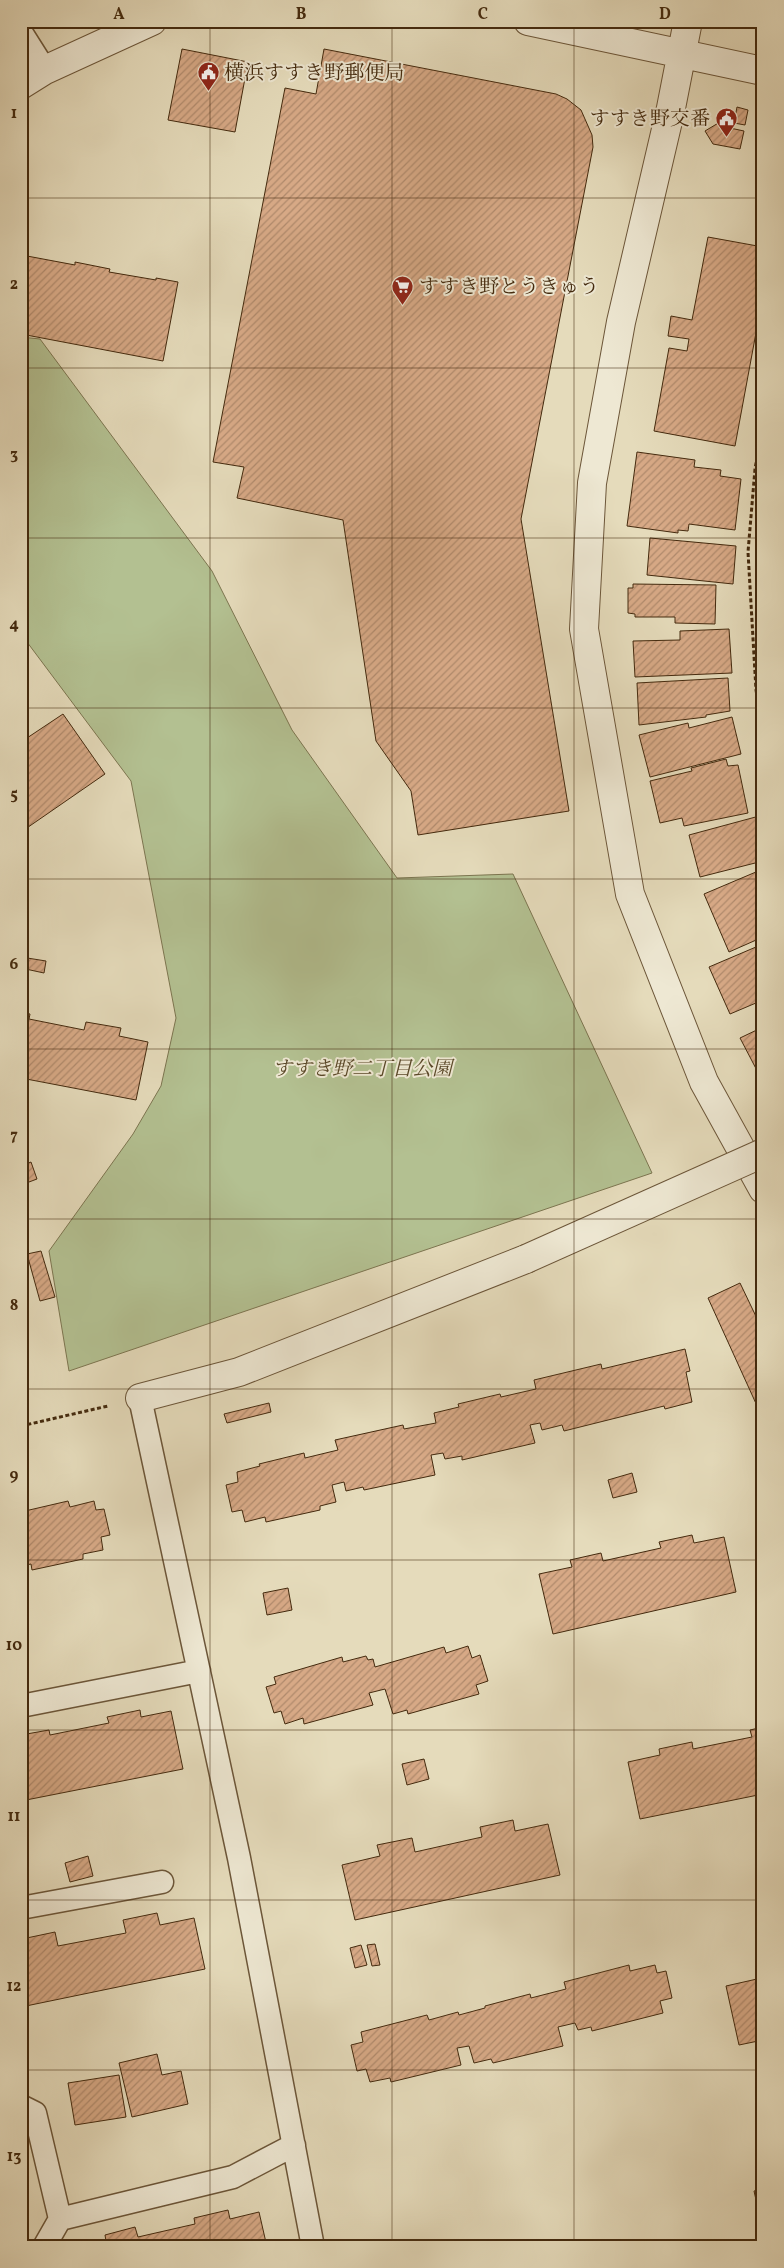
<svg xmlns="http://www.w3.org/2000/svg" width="784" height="2268" viewBox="0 0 784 2268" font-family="Vollkorn,'Noto Serif JP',serif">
<defs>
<pattern id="building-hatch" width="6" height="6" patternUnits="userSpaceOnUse" patternTransform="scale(1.25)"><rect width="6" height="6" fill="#d7a986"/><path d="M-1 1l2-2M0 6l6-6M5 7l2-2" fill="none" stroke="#b08a6c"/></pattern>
</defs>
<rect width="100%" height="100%" fill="#e5dbbb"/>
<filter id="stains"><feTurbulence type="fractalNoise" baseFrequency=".004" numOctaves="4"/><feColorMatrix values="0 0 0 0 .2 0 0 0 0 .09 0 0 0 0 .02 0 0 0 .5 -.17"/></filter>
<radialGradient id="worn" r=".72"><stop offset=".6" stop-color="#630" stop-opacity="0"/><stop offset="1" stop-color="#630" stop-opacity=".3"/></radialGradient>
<!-- park -->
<path fill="#b3c091" stroke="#7c7550" d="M21,337L40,339L212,571L292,730L397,878L513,874L652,1173L69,1371L49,1251L133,1134L161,1086L176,1018L131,781L21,634Z"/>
<!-- building -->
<path fill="url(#building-hatch)" stroke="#442a0e" d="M182,49L248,62L235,132L168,120Z
M324,49L556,94L567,99L581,110L592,135L593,147L521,519L569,811L418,835L411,791L376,741L343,520L237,498L244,467L213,462L285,88L316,94Z
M737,107L748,110L745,125L734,123Z
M725,119L730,128L744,131L740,149L713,144L705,131Z
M708,237L763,247V295L735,446L654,431L669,348L687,351L689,339L668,336L671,316L692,320Z
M21,252L28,253L27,256L75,265V262L110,269L109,272L156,280V278L178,282L163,361L21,334Z
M637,452L695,460L694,467L721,470L720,476L741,479L735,530L689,524L688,531L678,530V533L627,526Z
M650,538L736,546L733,584L647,575Z
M633,584L716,585L715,624L675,623V617H635V614L628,613V588H633Z
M729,629L732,673L635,677L633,641L680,640V631Z
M728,678L730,711L706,715V717L639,725L637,683Z
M63,714L105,774L21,832V742Z
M732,717L741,754L650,777L639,735L688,723L689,728Z
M726,759L728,766L738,765L748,813L684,826L682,818L660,823L650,781L692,771L691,768Z
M763,815V861L700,877L689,835Z
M763,869V937L729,952L704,894Z
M763,944V1000L730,1014L709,967Z
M21,957L46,961L44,973L21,968Z
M21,1012L30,1014L29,1019L84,1030L86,1022L121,1028L119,1036L148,1042L136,1100L21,1078Z
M763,1027V1082L740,1038Z
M31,1162L37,1179L21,1185V1166Z
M41,1251L55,1297L40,1301L27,1254Z
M740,1283L763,1331V1419L708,1298Z
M685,1349L690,1371L686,1372L692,1402L665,1409L664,1406L564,1431L562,1425L542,1430L540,1423L530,1425L535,1443L462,1460V1456L445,1459L443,1453L431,1455L435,1475L364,1490L363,1487L346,1491L344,1482L332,1485L336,1502L320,1506V1510L266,1522L265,1517L245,1522L242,1510L232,1512L226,1485L238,1482L237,1472L260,1466L259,1464L304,1453L305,1458L338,1450L335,1440L403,1425L404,1429L436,1423L434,1413L459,1407L458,1404L500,1394L501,1397L536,1389L534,1380L601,1364L602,1369Z
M269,1403L271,1412L227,1423L224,1414Z
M632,1473L637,1492L613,1498L608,1480Z
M68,1501L70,1507L94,1501L96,1510L104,1509L110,1535L101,1537L103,1550L83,1554V1559L32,1570L31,1564L21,1566V1515L26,1514L25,1511Z
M692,1535L694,1543L724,1537L736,1592L553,1634L539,1574L572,1567L570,1560L601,1553L603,1561L661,1548L659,1542Z
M288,1588L292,1610L267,1615L263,1593Z
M468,1646L472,1658L480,1655L488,1681L476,1685L479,1694L408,1714L407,1710L393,1714L385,1689L369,1693L373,1705L304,1724L303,1718L285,1724L281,1711L274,1713L266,1687L276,1684L274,1677L342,1657L343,1662L366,1656L368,1660L373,1659L375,1667L444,1647L446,1653Z
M140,1710L141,1717L171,1711L183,1769L21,1801V1735L49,1730L50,1735L109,1723L107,1717Z
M763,1727V1794L640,1819L628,1762L660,1755L659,1749L692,1742L693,1749L752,1737L750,1730Z
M424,1759L429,1779L407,1785L402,1764Z
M513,1820L515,1831L548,1824L560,1875L355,1920L342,1865L380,1856L377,1845L412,1838L415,1852L482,1837L480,1827Z
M88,1856L93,1876L70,1882L65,1863Z
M157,1913L160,1925L194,1918L205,1969L21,2007V1951L25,1950L22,1939L55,1932L58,1946L126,1933L123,1920Z
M375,1944L380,1965L372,1966L367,1945Z
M361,1945L367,1965L355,1968L350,1948Z
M629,1965L630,1971L655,1965L657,1973L666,1971L672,1998L660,2001L663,2013L592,2031L591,2027L578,2030L575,2023L558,2027L563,2046L493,2063L491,2059L474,2063L469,2046L457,2048L461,2065L391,2082L390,2078L370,2082L366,2069L357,2071L351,2045L363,2042L361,2032L427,2015L429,2020L458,2012L459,2015L485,2008V2006L530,1994L531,1998L566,1989L564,1982Z
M763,1971V2040L739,2045L726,1986L757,1979L756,1973Z
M157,2054L162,2075L181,2071L188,2104L132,2117L119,2063Z
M119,2075L126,2117L75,2125L68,2083Z
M763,2189V2231L754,2191Z
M228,2210L230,2219L259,2212L267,2247H78L106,2241L105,2235L135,2227L138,2237L195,2224L194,2218Z"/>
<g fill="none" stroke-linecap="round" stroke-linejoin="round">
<defs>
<path id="service" d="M21,32L45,70
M140,1398L239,1858L313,2247
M21,1706L199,1671
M21,1908L162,1882
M21,2106L35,2113L60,2219L44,2247
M60,2219L233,2177L294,2145"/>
<path id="pedestrian" d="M140,1398L239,1372L526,1259"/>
<path id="tertiary" d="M528,21L763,71
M688,21L671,108L621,322L592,483L584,629L630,894L704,1082L763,1189
M21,85L45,70L152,21"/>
</defs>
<!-- service casing -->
<use href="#service" stroke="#6c5639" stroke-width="25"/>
<!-- pedestrian casing -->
<use href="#pedestrian" stroke="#6c5639" stroke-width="30"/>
<!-- tertiary casing -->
<use href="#tertiary" stroke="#6c5639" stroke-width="30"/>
<!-- path -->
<path stroke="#442a0e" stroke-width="3" stroke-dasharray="4 2.5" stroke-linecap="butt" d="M763,424L755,469L748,552L756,690L763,731
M21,1426L108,1406"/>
<!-- service -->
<use href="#service" stroke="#eee8d3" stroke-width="22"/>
<!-- pedestrian -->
<use href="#pedestrian" stroke="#eee8d3" stroke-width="28"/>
<!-- tertiary -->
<use href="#tertiary" stroke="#eee8d3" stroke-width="28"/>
<defs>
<path id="pedestrian-bridge" d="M526,1259L763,1153"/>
</defs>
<!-- pedestrian-bridge casing -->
<use href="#pedestrian-bridge" stroke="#6c5639" stroke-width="30" stroke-linecap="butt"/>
<!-- pedestrian-bridge -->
<use href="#pedestrian-bridge" stroke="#eee8d3" stroke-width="28"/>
</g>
<!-- grid -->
<path fill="none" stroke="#442a0e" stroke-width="1" stroke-opacity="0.55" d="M210,21V2247M392,21V2247M574,21V2247M21,198H763M21,368H763M21,538H763M21,708H763M21,879H763M21,1049H763M21,1219H763M21,1389H763M21,1560H763M21,1730H763M21,1900H763M21,2070H763"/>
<!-- icons -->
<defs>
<symbol id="civic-pin" viewBox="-11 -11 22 30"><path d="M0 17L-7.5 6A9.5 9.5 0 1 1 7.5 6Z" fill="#8f2418" stroke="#eee8d3"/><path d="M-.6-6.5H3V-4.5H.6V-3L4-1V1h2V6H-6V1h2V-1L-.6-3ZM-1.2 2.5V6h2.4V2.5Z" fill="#fff"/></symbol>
<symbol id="supermarket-pin" viewBox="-11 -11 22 30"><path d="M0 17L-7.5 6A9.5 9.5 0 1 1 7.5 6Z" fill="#8f2418" stroke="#eee8d3"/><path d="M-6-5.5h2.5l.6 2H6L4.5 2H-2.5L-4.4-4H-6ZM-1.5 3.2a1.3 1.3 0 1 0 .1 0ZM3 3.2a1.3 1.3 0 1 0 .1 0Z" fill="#fff"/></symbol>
</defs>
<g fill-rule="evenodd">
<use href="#civic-pin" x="196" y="60" width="25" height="34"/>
<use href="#civic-pin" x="714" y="106" width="25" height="34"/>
<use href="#supermarket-pin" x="390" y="274" width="25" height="34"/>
</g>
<g text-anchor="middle" stroke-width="4" stroke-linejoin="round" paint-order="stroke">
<!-- poi labels -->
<g font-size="20" fill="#442a0e" stroke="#eee8d3" text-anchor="start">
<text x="224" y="79">横浜すすき野郵便局</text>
<text x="710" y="125" text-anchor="end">すすき野交番</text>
<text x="419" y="293">すすき野とうきゅう</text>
</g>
<!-- park labels -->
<g font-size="20" font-style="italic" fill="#5a4828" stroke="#eee8d3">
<text x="362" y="1075">すすき野二丁目公園</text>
</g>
</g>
<!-- margin -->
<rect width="784" height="2268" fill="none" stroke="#e5dbbb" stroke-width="55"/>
<rect x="28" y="28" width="728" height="2212" fill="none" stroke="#442a0e" stroke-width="2"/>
<g font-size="16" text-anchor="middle" font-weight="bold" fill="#442a0e">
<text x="119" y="19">A</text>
<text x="301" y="19">B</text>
<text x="483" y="19">C</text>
<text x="665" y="19">D</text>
<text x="14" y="118">1</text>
<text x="14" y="289">2</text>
<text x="14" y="459">3</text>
<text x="14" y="629">4</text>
<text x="14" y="799">5</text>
<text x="14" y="969">6</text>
<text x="14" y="1140">7</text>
<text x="14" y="1310">8</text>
<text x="14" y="1480">9</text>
<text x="14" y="1650">10</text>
<text x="14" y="1821">11</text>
<text x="14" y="1991">12</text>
<text x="14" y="2161">13</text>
</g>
<rect width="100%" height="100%" filter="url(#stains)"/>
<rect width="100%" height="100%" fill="url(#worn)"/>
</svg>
